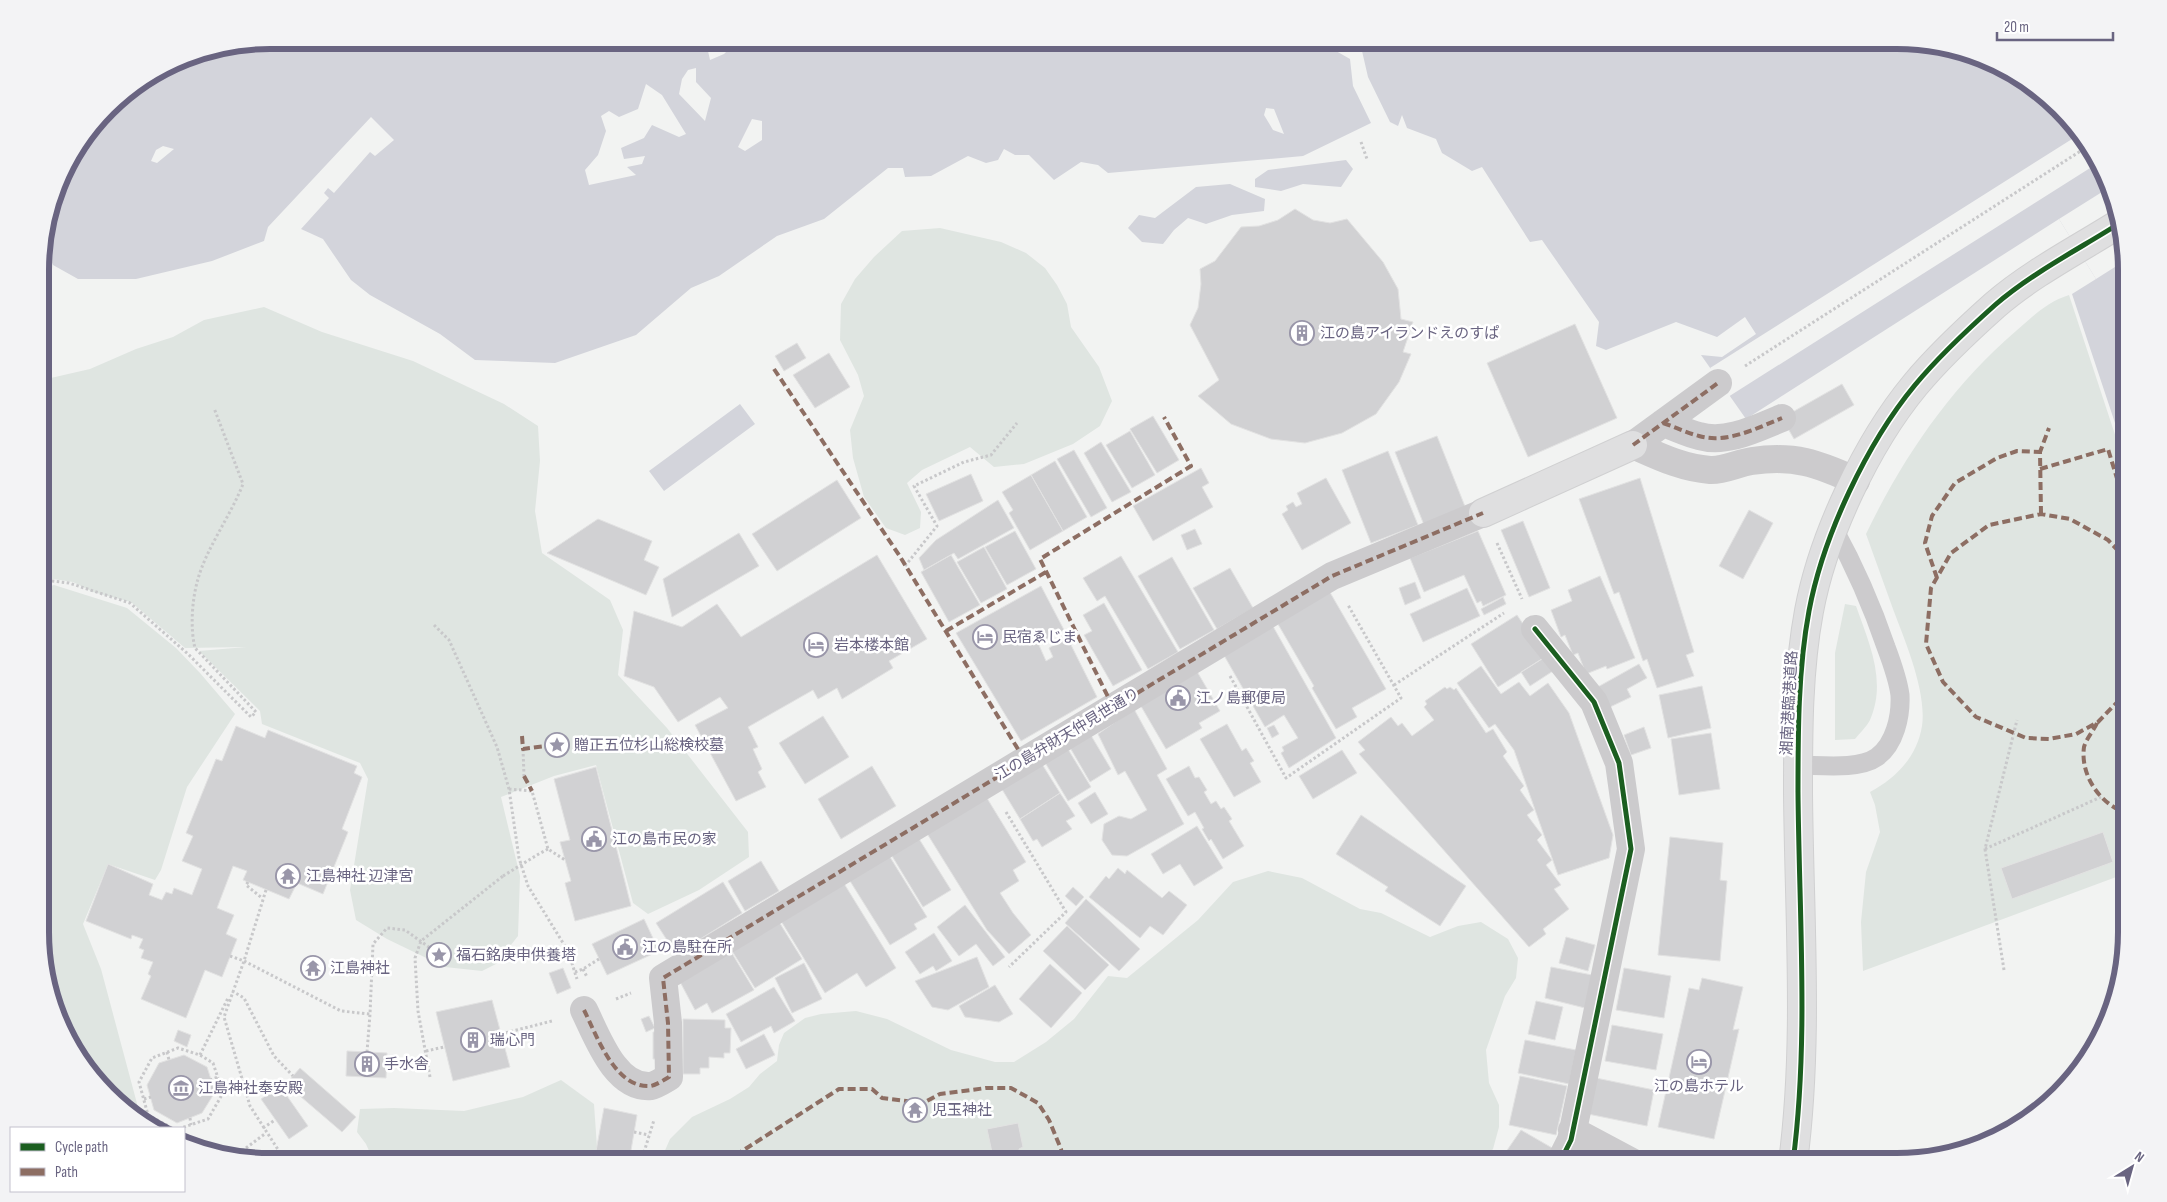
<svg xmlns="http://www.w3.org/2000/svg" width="2167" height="1202" viewBox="0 0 2167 1202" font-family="'Sofia Sans Condensed','Noto Sans JP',sans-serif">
<rect width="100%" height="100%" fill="#f2f3f2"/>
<!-- green -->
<path fill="#dfe5e1" d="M940,228L1001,242L1026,253L1045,268L1057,285L1067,304L1071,327L1099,367L1112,401L1100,426L1073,444L1024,464L994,467L970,447L922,470L907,483L921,512L920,528L905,535L886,528L864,497L853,458L850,430L864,396L858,375L840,340L841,304L855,279L874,257L902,231Z
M2069,295L2126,468L2127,873L1863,971L1861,922L1866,872L1880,832L1875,805L1870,792C1896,778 1917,757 1922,726C1927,692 1905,641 1893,609C1884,584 1875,559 1866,534C1903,457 1951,387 2016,331C2033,316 2047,302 2069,295Z
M264,307L322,332L413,361L504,404L538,426L540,461L535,511L542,553L610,600L623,630L618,675L667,728L748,832L749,857L699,890L648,914L633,903L596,765L554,776L501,797L520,876L518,936L496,964L482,971L445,967L387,939L356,920L350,890L368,779L360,763L262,724L260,711L199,651L246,647L185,648L131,602L93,592L73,582L53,579L42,581V380L90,369L136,349L173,337L204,320Z
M54,585L127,608L176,648L200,673L235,714L187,787L161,870L155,880L108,864L83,924L101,969L139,1111L144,1121L79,1060L42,962V589Z
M1845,604L1856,606C1869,643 1887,681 1870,720C1867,726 1860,733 1855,739L1835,740V653Z
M1268,871L1302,878L1360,909L1381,913L1430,937L1458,926L1481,922L1508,939L1518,958L1516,978L1505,996L1486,1050L1489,1083L1499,1105V1127L1493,1149L1481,1162H660L670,1139L692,1117L730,1099L749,1087L760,1074L777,1061L779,1045L784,1033L805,1018L821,1014L856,1011L887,1019L951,1050L995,1062H1014L1046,1042L1074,1019L1108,976L1127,978L1198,920L1233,882Z
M561,1080L594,1104L598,1162H493L482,1151L474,1162H374L366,1144L357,1132L360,1109L394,1108L464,1111L523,1097Z"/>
<!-- water -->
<path fill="#d3d4db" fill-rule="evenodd" d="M270,40H902L905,42V40H1336V51L1350,59L1353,86L1371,123L1303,156L1108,173L1098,165L1081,162L1054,180L1029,155H1015L1004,149L998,160L986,163L968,156L931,176L905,177L903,168H888L824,219L777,236L719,276L691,288L636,335L555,363L475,360L440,334L370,295L351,280L323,239L301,229L329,198L324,193L328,188L334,193L370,152L375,156L394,140L371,117L268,227L264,241L212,261L136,279H78L53,265L49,255L42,252V240L64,168L118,97L182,57ZM725,45L729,49L724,54L710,60L708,51ZM696,68V82L711,98L705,121L679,94L682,79L688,70ZM646,84L662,95L686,134L679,137L652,125L644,138L621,148L624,159L645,156L642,164L627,167L636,175L589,185L585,170L598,155L606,131L601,116L609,111L619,117L638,109ZM1266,108L1274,109L1284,134L1273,130L1264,115ZM752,119L762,121V140L745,151L738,147ZM163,146L174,149L157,163L151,161L156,150Z
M1353,40H1898L1957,48L2012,71L2088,142L2115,196L2126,254V456L2072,294L2096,279L2059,219L1746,419L1701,355L1722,357L1756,334L1745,317L1717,337L1676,322L1606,350L1596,346L1599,322L1542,240L1530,242L1482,167L1472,171L1442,153L1436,139L1407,128L1402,115L1398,126L1390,122L1368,77L1362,51Z
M1346,160L1353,169L1341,187L1303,184L1281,191L1255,187V179L1268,170Z
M1230,184L1265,199L1264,211L1232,215L1206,224L1188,218L1174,230L1163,244L1142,242L1128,228L1139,215L1155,218L1196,187Z
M740,404L755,424L664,491L649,471Z
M2127,737V788C2112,772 2112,753 2127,737Z"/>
<!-- pier -->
<path fill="#f2f3f2" d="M2080,134L2088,142L2098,163L1728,397L1710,368Z
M2110,187L2115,196L2126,260L2096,279L2059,219Z"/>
<!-- building -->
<path fill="#d1d1d3" stroke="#e2e2e2" d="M1295,209L1313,220L1330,223L1347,219L1383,262L1398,289L1401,319L1413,322L1403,352L1411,354L1399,382L1376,414L1342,433L1305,443L1271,439L1231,424L1198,396L1219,380L1190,325L1198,308L1201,284L1200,269L1215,261L1241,227L1259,226L1278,220Z
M1575,324L1617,418L1528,457L1487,363Z
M797,343L806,358L784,371L775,356Z
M829,353L850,387L815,408L793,375Z
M1842,384L1854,405L1794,439L1782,418Z
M1153,416L1179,460L1157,473L1130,429Z
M1130,431L1155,475L1132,488L1106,445Z
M1437,436L1466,509L1424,525L1395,452Z
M1101,442L1131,492L1112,502L1084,453Z
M1074,450L1107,508L1091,517L1057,459Z
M1388,451L1418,525L1371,543L1342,470Z
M1055,461L1087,517L1063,531L1031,475Z
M1201,468L1209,483L1202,487L1213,507L1153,541L1133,506Z
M971,474L983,501L939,521L926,494Z
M1031,475L1063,531L1030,550L1009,513L1013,510L1002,492Z
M1326,478L1351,523L1302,550L1282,514L1288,510L1286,506L1293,502L1296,507L1302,504L1297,493Z
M1640,478L1694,652L1686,655L1694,676L1657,688L1647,659L1643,661L1619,592L1614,594L1579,499Z
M837,480L861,518L777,571L752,534Z
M998,500L1014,528L958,559L954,553L924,570L919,558L936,540Z
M1749,510L1773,523L1743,579L1719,566Z
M598,519L652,541L644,560L659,567L646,595L547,553Z
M1523,521L1550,588L1529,597L1501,530Z
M1195,529L1202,544L1187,550L1181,535Z
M1015,531L1036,569L1007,585L985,547Z
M1478,531L1506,595L1483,606L1481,601L1477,603L1464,575L1424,592L1410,558Z
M739,533L759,566L672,617L663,579Z
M984,547L1007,589L981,603L957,562Z
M877,555L927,639L889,661L893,668L842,699L837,688L818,699L813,690L748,727L758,747L753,749L762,769L758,772L766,787L736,801L695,725L728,708L720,697L678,722L654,687L624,676L634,611L682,627L717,604L741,637Z
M951,555L980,605L949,622L921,572Z
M1121,556L1178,652L1148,669L1105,596L1097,601L1083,578Z
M1172,557L1214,630L1180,649L1138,576Z
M1230,568L1253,608L1217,629L1193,588Z
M1600,576L1635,658L1607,669L1606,666L1586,674L1578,653L1573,655L1565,635L1561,637L1551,610L1572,601L1568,590Z
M1415,582L1421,598L1405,605L1399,588Z
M1041,586L1064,630L1038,643L1046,661L1053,657L1049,648L1067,637L1097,697L1021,741L956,633Z
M1467,588L1480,616L1423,642L1410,614Z
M1328,589L1386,689L1352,708L1357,717L1336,729L1312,688L1314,686L1275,619Z
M1503,597L1506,604L1484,615L1481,609Z
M1104,603L1142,670L1113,686L1084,635L1092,631L1083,615Z
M1517,615L1545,657L1498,687L1471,644Z
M1270,621L1336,738L1289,768L1281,753L1284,751L1282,747L1298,738L1284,715L1265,727L1221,650Z
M1545,657L1553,671L1530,686L1521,672Z
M1639,664L1647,678L1627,689L1631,697L1610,707L1596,688Z
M1481,666L1501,694L1519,682L1530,696L1548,683L1569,713L1613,835L1609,858L1558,875L1514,750L1495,724L1489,728L1457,683Z
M1195,668L1220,711L1199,723L1202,728L1166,749L1138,701Z
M1702,686L1711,728L1668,738L1659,695Z
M1445,687L1447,689L1450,687L1454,690L1456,688L1486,733L1493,729L1507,752L1503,756L1524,786L1520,790L1534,810L1527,815L1542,835L1537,840L1552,860L1546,865L1561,885L1554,889L1569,909L1543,929L1546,934L1529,947L1359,754L1365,750L1358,742L1391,717L1398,726L1402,723L1412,736L1434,720L1424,707L1427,704L1425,701Z
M1134,709L1167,769L1157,775L1184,824L1127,856L1112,855L1102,840L1104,824L1119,816L1131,819L1147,810L1125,771L1118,775L1098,734Z
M823,716L849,757L805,784L779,743Z
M1227,724L1242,751L1246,748L1254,761L1250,763L1261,782L1234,797L1200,739Z
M1274,725L1279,734L1272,738L1267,728Z
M236,726L265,738L268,730L357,766L354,773L362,777L342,829L348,832L323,894L297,883L289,899L243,880L247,871L233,866L217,908L234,915L226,934L237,939L222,977L205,970L186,1018L141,999L151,976L148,974L153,962L141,958L144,950L139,948L143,939L132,935L131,939L86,921L108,864L153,884L149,895L162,900L166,892L172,894L174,888L192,895L202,869L182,861L193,836L186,833L216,759L222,761Z
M1086,727L1111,769L1090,782L1065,739Z
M1644,727L1651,748L1631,755L1624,735Z
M1711,733L1720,789L1679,795L1671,739Z
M1063,741L1091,787L1068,801L1040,754Z
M1342,750L1357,773L1313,799L1299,776Z
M1037,756L1060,793L1020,819L997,781Z
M872,766L896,806L841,839L818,799Z
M1189,766L1195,778L1199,777L1207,790L1204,792L1211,804L1216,801L1221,809L1224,807L1232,819L1229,821L1244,846L1223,859L1211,839L1209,841L1202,829L1204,828L1195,812L1188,816L1166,779Z
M596,767L631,906L575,921L565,883L571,881L560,842L570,840L554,779Z
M982,790L1026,862L1013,870L1019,881L1000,893L1013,913L1031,935L1009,954L987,930L923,827Z
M1095,792L1108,814L1091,824L1078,803Z
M1060,793L1075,816L1066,821L1072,829L1042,847L1037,839L1033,841L1020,819Z
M1361,815L1466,886L1440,926L1385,891L1388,887L1336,854Z
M1197,826L1223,868L1194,886L1180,864L1163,874L1151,854Z
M2103,832L2113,862L2012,899L2001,868Z
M916,834L951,890L923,907L889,851Z
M1670,837L1723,843L1720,880L1727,881L1720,961L1658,955Z
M885,849L927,917L914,924L917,929L890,945L845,873Z
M761,861L779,891L745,911L728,881Z
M1118,868L1125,874L1127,870L1162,898L1169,891L1187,905L1163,935L1150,926L1140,938L1089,897L1106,876L1109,879Z
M840,877L896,968L866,987L857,973L825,993L778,916Z
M723,882L742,913L676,954L656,923Z
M1073,887L1084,897L1076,906L1065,896Z
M1086,899L1140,949L1119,971L1065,923Z
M965,905L1005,957L993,966L976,944L959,956L937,927Z
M776,917L802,959L755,988L729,946Z
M644,919L659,951L607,975L592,944Z
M1067,926L1109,965L1085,990L1043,951Z
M934,933L952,961L936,971L933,966L920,974L905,952Z
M1566,937L1595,945L1588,971L1559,963Z
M730,950L754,990L712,1013L707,1003L695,1010L678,978Z
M977,957L989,987L948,1010L932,1007L915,981Z
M804,963L822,999L792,1013L775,978Z
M1050,964L1082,993L1051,1028L1019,999Z
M1551,967L1592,975L1585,1008L1545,998Z
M563,968L571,988L557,994L549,973Z
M1624,968L1671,976L1664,1018L1616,1010Z
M1702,978L1743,987L1733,1030L1739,1029L1714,1139L1658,1127L1689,988L1699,990Z
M995,985L1013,1014L999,1022L965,1017L959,1006Z
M774,987L795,1021L774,1033L771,1026L741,1042L726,1014Z
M492,1000L510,1067L453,1081L436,1012Z
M1536,1001L1563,1007L1555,1040L1528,1034Z
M649,1016L655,1028L646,1032L641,1019Z
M683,1019L725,1020V1028H731L730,1053H724V1058L709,1057V1068H700V1074H683Z
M1612,1025L1663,1034L1656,1070L1605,1061Z
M178,1030L191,1035L187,1047L174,1041Z
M653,1032H660L659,1059H653Z
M764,1034L775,1055L746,1069L736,1049Z
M1525,1040L1576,1050L1569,1084L1518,1073Z
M347,1051L387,1053L386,1078L346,1076Z
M184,1055L207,1067L215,1092L202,1113L177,1123L154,1110L147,1085L159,1063Z
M300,1068L356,1117L342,1132L286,1084Z
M1520,1076L1567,1086L1556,1135L1509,1125Z
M1596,1078L1654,1090L1647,1126L1588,1114Z
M280,1086L308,1126L289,1139L261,1099Z
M604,1108L637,1115L629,1162H594Z
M1018,1123L1023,1147L1019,1149L1021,1162H984L983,1159L993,1157L987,1129Z
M1521,1130L1554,1149L1546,1162H1499Z
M213,1144L219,1153L226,1147L233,1157L203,1151Z
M1583,1153L1595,1162H1576Z"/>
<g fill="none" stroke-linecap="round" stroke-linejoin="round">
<defs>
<path id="secondary" d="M1483,513L1633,445
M1793,1162C1809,1039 1799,916 1798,792C1798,732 1798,670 1809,611C1823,536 1867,443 1915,385C1939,356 1967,330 1995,305C2032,273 2079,249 2120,223"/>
</defs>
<!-- secondary casing -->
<use href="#secondary" stroke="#d0d0d1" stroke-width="30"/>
<!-- path -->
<path stroke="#c8c8ca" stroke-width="3" stroke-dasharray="2.5 2.5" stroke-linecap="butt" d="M1361,142L1367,159
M1745,366L2090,145
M1497,543L1522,599
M905,566L937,526L914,486L964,462L991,455L1017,423
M42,583L52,581L69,583L130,603L188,654L251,717L256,712L195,648C190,628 192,599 198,579C206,549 231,515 243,484L214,408
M434,625L449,640L497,747L509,789L519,858L528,886L568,951L577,979
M1230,676L1286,778L1401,698L1348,605
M1394,685L1504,613
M523,749L524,776
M509,789L532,791L548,849L565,860
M1006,812L1066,912L1009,967
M1985,849L2101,797
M537,855L548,849
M248,882L246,885L262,898
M266,890L244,961L224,1017L250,1106L286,1162
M230,956L244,961L341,1011L370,1014L373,944L387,928L405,930L433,950
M583,969L587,977
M2004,970L1985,849L2017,720
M575,972L583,969L599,959
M232,991L244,998L274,1056L293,1076
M616,999L631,993
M501,1034L552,1021
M426,1051L444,1047
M167,1052L169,1060
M367,1052L370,1014
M200,1055L228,998
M430,1077L418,1011L415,958L421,941L503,876
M210,1080L218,1077
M144,1099L151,1097
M190,1118L191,1125
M172,1128L148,1115L139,1082L152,1058L178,1048L200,1055L213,1063L223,1093L208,1119L181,1128
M263,1128L275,1120
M634,1132L649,1135
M234,1157L266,1133
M641,1162L654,1120"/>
<!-- lane -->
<path stroke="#cccbcd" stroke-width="19" d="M1798,765C1820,765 1859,770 1877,757C1895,744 1901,716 1900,695C1898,679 1892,663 1886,647C1872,606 1855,567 1834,529"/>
<!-- street -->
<path stroke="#cccbcd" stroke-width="28" d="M1718,383L1633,445C1658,456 1682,468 1710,470C1723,471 1738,463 1752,461C1794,455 1817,463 1856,481
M1663,423C1675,427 1687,433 1699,436C1727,444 1757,428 1782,418
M1535,629L1594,702L1619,763L1631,849L1571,1140L1560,1162
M584,1010C597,1036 615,1089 651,1086C656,1085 664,1080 669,1077L668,1023L663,978L1332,576L1483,513
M1572,1130L1632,1162"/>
<!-- secondary -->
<use href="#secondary" stroke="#dfdfe0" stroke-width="28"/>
<!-- path-bridge -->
<path stroke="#c8c8ca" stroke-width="3" stroke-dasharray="2.5 2.5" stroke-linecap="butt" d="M503,876L537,855"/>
<!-- quiet -->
<path stroke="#8d6e63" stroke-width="4" stroke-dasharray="8 4" stroke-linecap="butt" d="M774,369L899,555L1024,759
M1663,423C1675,427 1687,433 1699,436C1727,444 1757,428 1782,418
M1633,445L1718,383
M2040,469L2108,449L2126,508
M2041,514L2040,452L2049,428
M2121,554L2123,544L2127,539
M2127,560L2108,540L2070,519L2041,514L1989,525L1951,553L1931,588L1926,644L1943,682L1976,717L2026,738L2049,739L2076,734L2098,722L2127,692
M1937,578L1925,543L1932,516L1955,483L1997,458L2017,451L2040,452
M946,631L1046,572
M1113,707L1040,559L1191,466L1164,417
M2097,723C2094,730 2086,739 2084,747C2080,775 2100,805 2127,813
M522,736L523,749L546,746
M524,776L532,791
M584,1010C597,1036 615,1089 651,1086C656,1085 664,1080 669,1077L668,1023L663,978L1332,576L1483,513
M725,1162L839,1089H872L882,1098L923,1103L940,1094L986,1088H1011L1038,1103L1049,1120L1061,1149L1063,1162
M1630,1162V1161"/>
<defs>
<path id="cycleway" d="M1535,629L1594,702L1619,763L1631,849L1571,1140L1560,1162
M1793,1162C1809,1039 1799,916 1798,792C1798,732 1798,670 1809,611C1823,536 1867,443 1915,385C1939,356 1967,330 1995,305C2032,273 2079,249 2120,223"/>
</defs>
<!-- cycleway casing -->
<use href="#cycleway" stroke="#fff" stroke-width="8"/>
<!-- cycleway -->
<use href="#cycleway" stroke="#1b5e20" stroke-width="5"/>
</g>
<!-- icons -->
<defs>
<symbol id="building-ring" viewBox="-11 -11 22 22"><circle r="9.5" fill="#fff" stroke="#9996a9" stroke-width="1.5"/><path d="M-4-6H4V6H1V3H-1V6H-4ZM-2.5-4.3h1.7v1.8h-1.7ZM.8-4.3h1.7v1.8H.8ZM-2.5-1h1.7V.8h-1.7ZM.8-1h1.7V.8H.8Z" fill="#9996a9"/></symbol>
<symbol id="hotel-ring" viewBox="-11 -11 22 22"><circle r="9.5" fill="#fff" stroke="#9996a9" stroke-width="1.5"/><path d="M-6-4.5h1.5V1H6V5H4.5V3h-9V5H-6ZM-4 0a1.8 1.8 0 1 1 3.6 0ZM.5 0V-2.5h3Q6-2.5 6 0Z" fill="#9996a9"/></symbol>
<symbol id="civic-ring" viewBox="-11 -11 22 22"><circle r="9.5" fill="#fff" stroke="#9996a9" stroke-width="1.5"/><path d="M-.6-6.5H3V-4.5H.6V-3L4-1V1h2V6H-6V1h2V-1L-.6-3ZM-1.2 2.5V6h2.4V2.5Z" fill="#9996a9"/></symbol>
<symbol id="sight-ring" viewBox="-11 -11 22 22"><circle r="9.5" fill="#fff" stroke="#9996a9" stroke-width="1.5"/><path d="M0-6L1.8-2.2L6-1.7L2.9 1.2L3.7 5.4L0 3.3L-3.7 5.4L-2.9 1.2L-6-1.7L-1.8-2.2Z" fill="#9996a9"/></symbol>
<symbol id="temple-ring" viewBox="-11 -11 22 22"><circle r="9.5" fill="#fff" stroke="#9996a9" stroke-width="1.5"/><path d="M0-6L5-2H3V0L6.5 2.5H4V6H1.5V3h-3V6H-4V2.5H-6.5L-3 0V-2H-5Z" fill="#9996a9"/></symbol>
<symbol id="museum-ring" viewBox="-11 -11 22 22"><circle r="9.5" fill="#fff" stroke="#9996a9" stroke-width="1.5"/><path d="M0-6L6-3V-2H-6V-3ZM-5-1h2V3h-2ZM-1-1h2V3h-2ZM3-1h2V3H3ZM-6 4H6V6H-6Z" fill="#9996a9"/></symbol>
</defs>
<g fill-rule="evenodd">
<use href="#building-ring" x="1288" y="319" width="28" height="28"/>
<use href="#hotel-ring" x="971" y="623" width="28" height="28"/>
<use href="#hotel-ring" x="802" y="631" width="28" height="28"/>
<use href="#civic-ring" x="1164" y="684" width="28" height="28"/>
<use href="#sight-ring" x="543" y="731" width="28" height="28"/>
<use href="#civic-ring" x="580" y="825" width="28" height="28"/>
<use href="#temple-ring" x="274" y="862" width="28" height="28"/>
<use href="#civic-ring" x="611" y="933" width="28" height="28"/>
<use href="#sight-ring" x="425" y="941" width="28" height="28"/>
<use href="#temple-ring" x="299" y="954" width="28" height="28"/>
<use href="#building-ring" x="459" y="1026" width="28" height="28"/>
<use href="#hotel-ring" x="1685" y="1048" width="28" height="28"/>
<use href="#building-ring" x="353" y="1050" width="28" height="28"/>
<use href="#museum-ring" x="167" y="1074" width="28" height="28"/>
<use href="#temple-ring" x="901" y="1096" width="28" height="28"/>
</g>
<g text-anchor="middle" stroke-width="5" stroke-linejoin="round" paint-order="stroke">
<!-- poi labels -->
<g font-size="15" fill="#696481" stroke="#fff" text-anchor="start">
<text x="1320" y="338">江の島アイランドえのすぱ</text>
<text x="1002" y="642">民宿ゑじま</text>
<text x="834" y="650">岩本楼本館</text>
<text x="1196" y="703">江ノ島郵便局</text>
<text x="574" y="750">贈正五位杉山総検校墓</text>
<text x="612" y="844">江の島市民の家</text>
<text x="306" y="881">江島神社 辺津宮</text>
<text x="642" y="952">江の島駐在所</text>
<text x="456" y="960">福石銘庚申供養塔</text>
<text x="330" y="973">江島神社</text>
<text x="490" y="1045">瑞心門</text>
<text x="384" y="1069">手水舎</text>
<text x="1699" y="1091" text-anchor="middle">江の島ホテル</text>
<text x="198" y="1093">江島神社奉安殿</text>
<text x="932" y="1115">児玉神社</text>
</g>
<!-- street labels -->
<g font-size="15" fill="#696481" stroke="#fff">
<text transform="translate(1789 703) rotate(-87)" y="5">湘南港臨港道路</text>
<text transform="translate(1067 734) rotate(-31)" y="5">江の島弁財天仲見世通り</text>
</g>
</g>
<!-- crop -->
<path d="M0 0H2167V1202H0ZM270 49H1897A221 221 0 0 1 2118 270V932A221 221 0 0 1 1897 1153H270A221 221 0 0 1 49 932V270A221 221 0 0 1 270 49Z" fill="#f3f3f5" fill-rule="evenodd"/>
<path fill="none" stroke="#696481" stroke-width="6" d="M270 49H1897A221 221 0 0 1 2118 270V932A221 221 0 0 1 1897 1153H270A221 221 0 0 1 49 932V270A221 221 0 0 1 270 49Z"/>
<!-- legend -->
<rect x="10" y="1127" width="175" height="65" fill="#ffffff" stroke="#c3c1cd"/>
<rect x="20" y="1143" width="25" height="8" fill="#1b5e20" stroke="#c3c1cd"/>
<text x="55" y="1152" font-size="15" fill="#696481">Cycle path</text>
<rect x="20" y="1168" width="25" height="8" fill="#8d6e63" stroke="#c3c1cd"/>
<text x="55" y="1177" font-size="15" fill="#696481">Path</text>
<!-- north arrow -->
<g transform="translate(2132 1167) rotate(37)" stroke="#ffffff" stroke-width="4" paint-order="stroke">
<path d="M0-4L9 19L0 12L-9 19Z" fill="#696481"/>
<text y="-8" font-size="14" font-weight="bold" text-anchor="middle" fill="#696481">N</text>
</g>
<!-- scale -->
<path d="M1997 32v8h116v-8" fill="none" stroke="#696481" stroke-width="2.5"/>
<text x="2004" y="32" font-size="15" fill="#696481" stroke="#ffffff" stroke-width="4" paint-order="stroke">20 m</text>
</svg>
